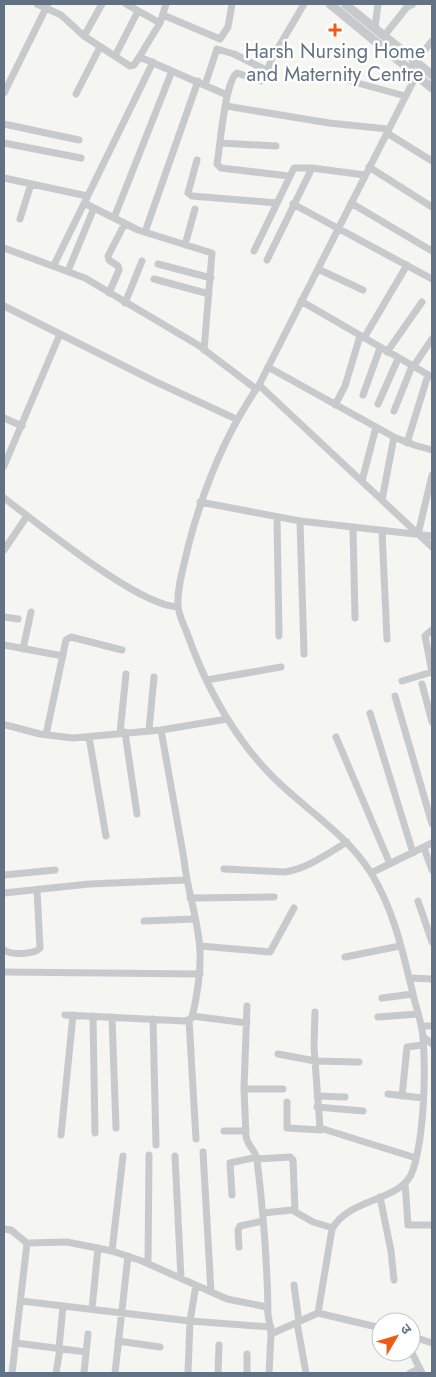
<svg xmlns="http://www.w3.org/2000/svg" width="436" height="1377" viewBox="0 0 436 1377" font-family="Jost,'Noto Sans Devanagari',sans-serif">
<rect width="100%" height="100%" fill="#f5f5f1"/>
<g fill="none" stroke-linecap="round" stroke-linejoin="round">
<!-- minor -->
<path stroke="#c7cacd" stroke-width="7" d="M37,4L61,15L84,36L130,66L134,65L138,59L142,58L227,95
M126,4L160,23
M163,15L220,39L228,27L232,4
M375,28L378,4
M84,36L102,4
M384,36L407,7L413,4
M115,56L138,11
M138,59L160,23L166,4
M409,69L432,41
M336,77L405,96
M205,85L217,49L234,54L268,71
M4,93L48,4
M76,94L100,47
M226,106L329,123L388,129
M4,124L79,140
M387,133L432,161
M4,143L81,158
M220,143L276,146
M197,160L188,193L192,196L277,203
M369,167L432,207
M289,176L221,168L217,164C220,147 225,80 237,73L261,81L265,78L271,60L304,4
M4,178L87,196
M84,203L138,230L212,253L204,350
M351,203L432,251
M293,204L432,279
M114,218L172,71
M20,219L31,184
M145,232L198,81
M185,245L195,209
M4,248L85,278L198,345L256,389
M254,251L294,168H312L365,175
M267,260L312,168
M158,264L211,278
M54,265L153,62
M318,269L363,290
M68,271L94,208
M154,279L209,294
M109,293L119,270L118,266L109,260L108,256L125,223
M301,301L432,377
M125,303L142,261
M4,306L154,381L236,419
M364,338L407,265
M387,352L422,302
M268,367L394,437L414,445L432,450
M413,367L432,339
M259,385L432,547
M363,395L380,348
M378,404L398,359
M335,405L345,386L360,336
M394,411L412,366
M4,418L22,426
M407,443L428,375
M4,466L60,334
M362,481L376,427
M4,498C39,524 138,606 178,607
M382,500L394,437
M200,502L300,521L432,536
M277,517L279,636
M300,521L304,654
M353,528L355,618
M382,531L387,639
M418,534L432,475
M4,550L27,516
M4,617L18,619
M432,630L425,636L432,672
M4,645L63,656
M23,649L31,612
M207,680L281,667
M402,681L432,672
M422,684L432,722
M395,696L432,824
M370,713L413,853
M6,725L40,734L73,738L161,730L227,719
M149,730L154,677
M125,732L137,814
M120,733L126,674
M46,735L66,640L71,637L122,650
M89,737L106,836
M336,737L390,864
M424,848L432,870
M224,869L285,872C308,868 327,854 347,842
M371,873L432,843
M4,875L55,870
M4,893L89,884L186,880
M190,898L274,897
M418,901L432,942
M144,921L195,919
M200,946L270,952L294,908
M4,950C11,955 34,955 40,948L37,890
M345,957L400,946
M4,972L200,974
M409,978L432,979
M382,998L413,994
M247,1006L244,1089L246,1136C247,1146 256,1150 257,1160C263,1209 267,1259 268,1309
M315,1012L314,1047L320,1128L416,1158
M65,1015L185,1021L192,1018C197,996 201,974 200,952C199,921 187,891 184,859L161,730
M93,1016L95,1133
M192,1016L247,1023
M112,1017L116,1128
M378,1017L418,1014
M153,1019L156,1145
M189,1020L196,1139
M421,1026H432
M423,1036L432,1044
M278,1054L315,1061L359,1062
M244,1089H283
M388,1094L423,1098
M317,1096L345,1097
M402,1096L407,1047L423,1045
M287,1102V1128L321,1130
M317,1107L363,1111
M224,1131H246
M61,1135L73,1015
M203,1152L211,1292
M175,1156L181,1278
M257,1159L290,1157L293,1160L295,1211
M405,1183L408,1225H432
M232,1195L230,1163L257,1157
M380,1197L391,1251L394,1280
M263,1213L292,1210L313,1222L333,1228
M4,1229L11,1230L27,1243
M239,1247L238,1230L240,1226L263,1221
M112,1251L123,1156
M148,1263L149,1155
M294,1285L299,1322
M21,1301L190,1321L271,1327
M92,1309L98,1248
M318,1313L381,1328
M297,1323L306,1373
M411,1336L432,1343
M118,1341L160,1347
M16,1343L86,1352
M59,1348L63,1306
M411,1351L422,1373
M12,1373L27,1243L67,1242L112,1251L142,1261L227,1299L267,1307L271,1334
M56,1373L60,1349
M84,1373L88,1334
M115,1373L128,1256
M188,1373L190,1321L196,1285
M218,1373L219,1345
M247,1373V1354
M269,1373L271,1334L318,1313L332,1229C349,1197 403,1202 413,1170C424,1136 426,1074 423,1038C422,1023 416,1008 413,994C403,953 394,910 371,873C347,835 308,811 276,780C235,740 206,687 187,633C184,625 178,614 178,605C177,586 184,566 188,547C203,489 225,434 259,385L421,66
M410,1373L419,1369"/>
<!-- tertiary -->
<path stroke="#c7cacd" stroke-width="9" d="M330,4L432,88
M345,4L432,75"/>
</g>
<!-- markers -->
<path fill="#f05c16" stroke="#fff" stroke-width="2" d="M332.5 22.5h5v5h5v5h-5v5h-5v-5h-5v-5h5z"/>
<g text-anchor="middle" stroke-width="5" stroke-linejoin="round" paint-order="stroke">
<!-- poi labels -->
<g font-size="20" fill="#627284" stroke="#fff">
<text x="335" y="58">Harsh Nursing Home<tspan x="335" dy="23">and Maternity Centre</tspan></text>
</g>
</g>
<!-- border -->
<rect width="436" height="1377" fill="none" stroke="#627284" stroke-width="10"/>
<!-- north arrow -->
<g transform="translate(396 1337) rotate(52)"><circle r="24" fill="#ffffff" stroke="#c0c7ce"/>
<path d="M0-4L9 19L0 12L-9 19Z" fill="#f05c16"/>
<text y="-8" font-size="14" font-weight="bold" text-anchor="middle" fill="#627284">उ</text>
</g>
</svg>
